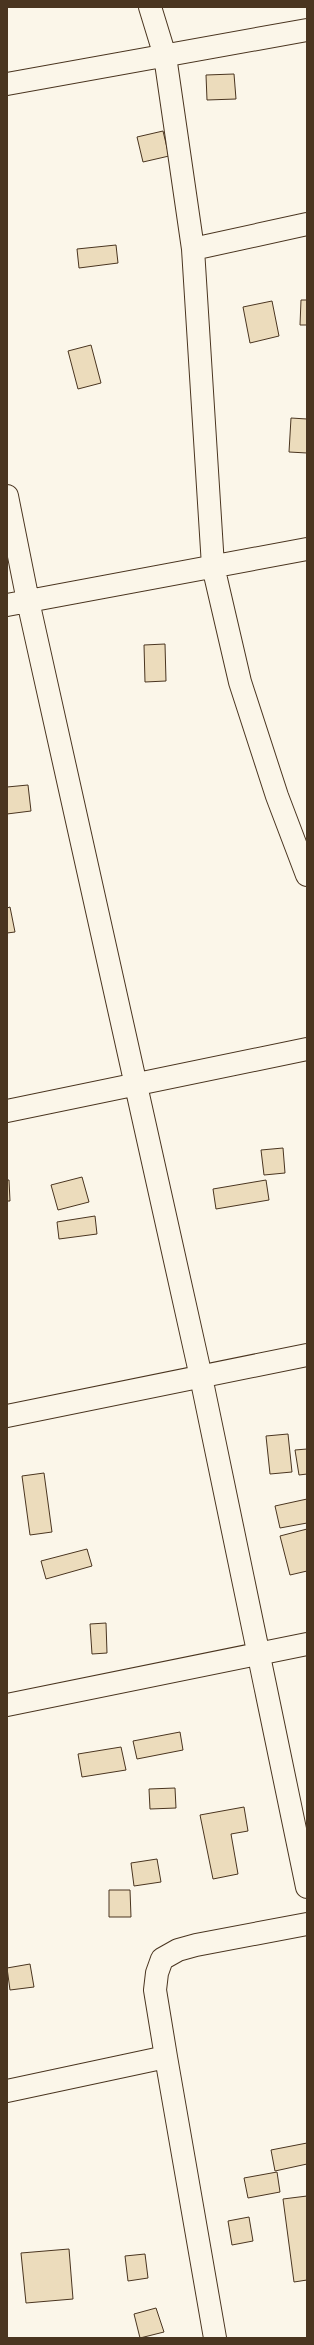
<svg xmlns="http://www.w3.org/2000/svg" width="314" height="2345" viewBox="0 0 314 2345" font-family="'IBM Plex Serif',serif">
<rect width="100%" height="100%" fill="#fbf6e9"/>
<!-- building -->
<path fill="#ecdcbc" stroke="#4a3520" d="M234,74L236,99L207,100L206,75Z
M163,131L169,156L143,162L137,137Z
M116,245L118,263L79,268L77,249Z
M301,300H307V325H300Z
M272,301L279,336L250,343L243,307Z
M91,345L101,383L78,389L68,351Z
M291,418L307,419V453L289,452Z
M165,644L166,681L145,682L144,645Z
M28,785L31,811L7,814V787Z
M10,907L15,932L7,933V908Z
M283,1148L285,1173L264,1175L261,1150Z
M82,1177L89,1202L58,1210L51,1185Z
M7,1180H9L10,1201H7Z
M266,1180L269,1200L216,1209L213,1189Z
M95,1216L97,1234L59,1239L57,1222Z
M288,1434L292,1472L270,1474L266,1436Z
M307,1449V1474L299,1475L295,1450Z
M44,1473L52,1532L30,1535L22,1476Z
M307,1499V1523L280,1528L275,1506Z
M307,1529V1571L290,1575L280,1536Z
M87,1549L92,1566L46,1579L41,1561Z
M106,1623L107,1653L92,1654L90,1624Z
M180,1732L183,1750L137,1759L133,1741Z
M121,1747L126,1770L82,1777L78,1754Z
M175,1788L176,1808L150,1809L149,1789Z
M244,1807L248,1831L231,1834L238,1874L213,1879L200,1815Z
M157,1859L161,1882L134,1886L131,1863Z
M109,1890H130L131,1917H109Z
M30,1964L34,1987L10,1990L7,1968Z
M307,2143V2164L275,2171L271,2150Z
M277,2172L280,2192L248,2198L244,2178Z
M307,2196V2280L294,2282L283,2199Z
M249,2217L253,2241L232,2245L228,2221Z
M69,2249L73,2299L26,2303L21,2253Z
M145,2254L148,2278L128,2281L125,2256Z
M156,2308L164,2332L140,2338L134,2314Z"/>
<g fill="none" stroke-linecap="round" stroke-linejoin="round">
<defs>
<path id="minor" d="M150,7L165,56L193,249L213,566L240,682L277,796L307,875
M7,84L307,30
M193,249L307,224
M7,496L28,601L201,1377L307,1887
M7,605L307,549
M7,1111L307,1049
M7,1416L307,1355
M7,1705L307,1644
M7,2091L166,2057
M215,2338L166,2057L155,1990L157,1973L162,1959L178,1950L196,1945L307,1924"/>
</defs>
<!-- minor casing -->
<use href="#minor" stroke="#4a3520" stroke-width="24"/>
<!-- minor -->
<use href="#minor" stroke="#fbf6e9" stroke-width="22"/>
</g>
<!-- border -->
<rect width="314" height="2345" fill="none" stroke="#4a3520" stroke-width="16"/>
</svg>
